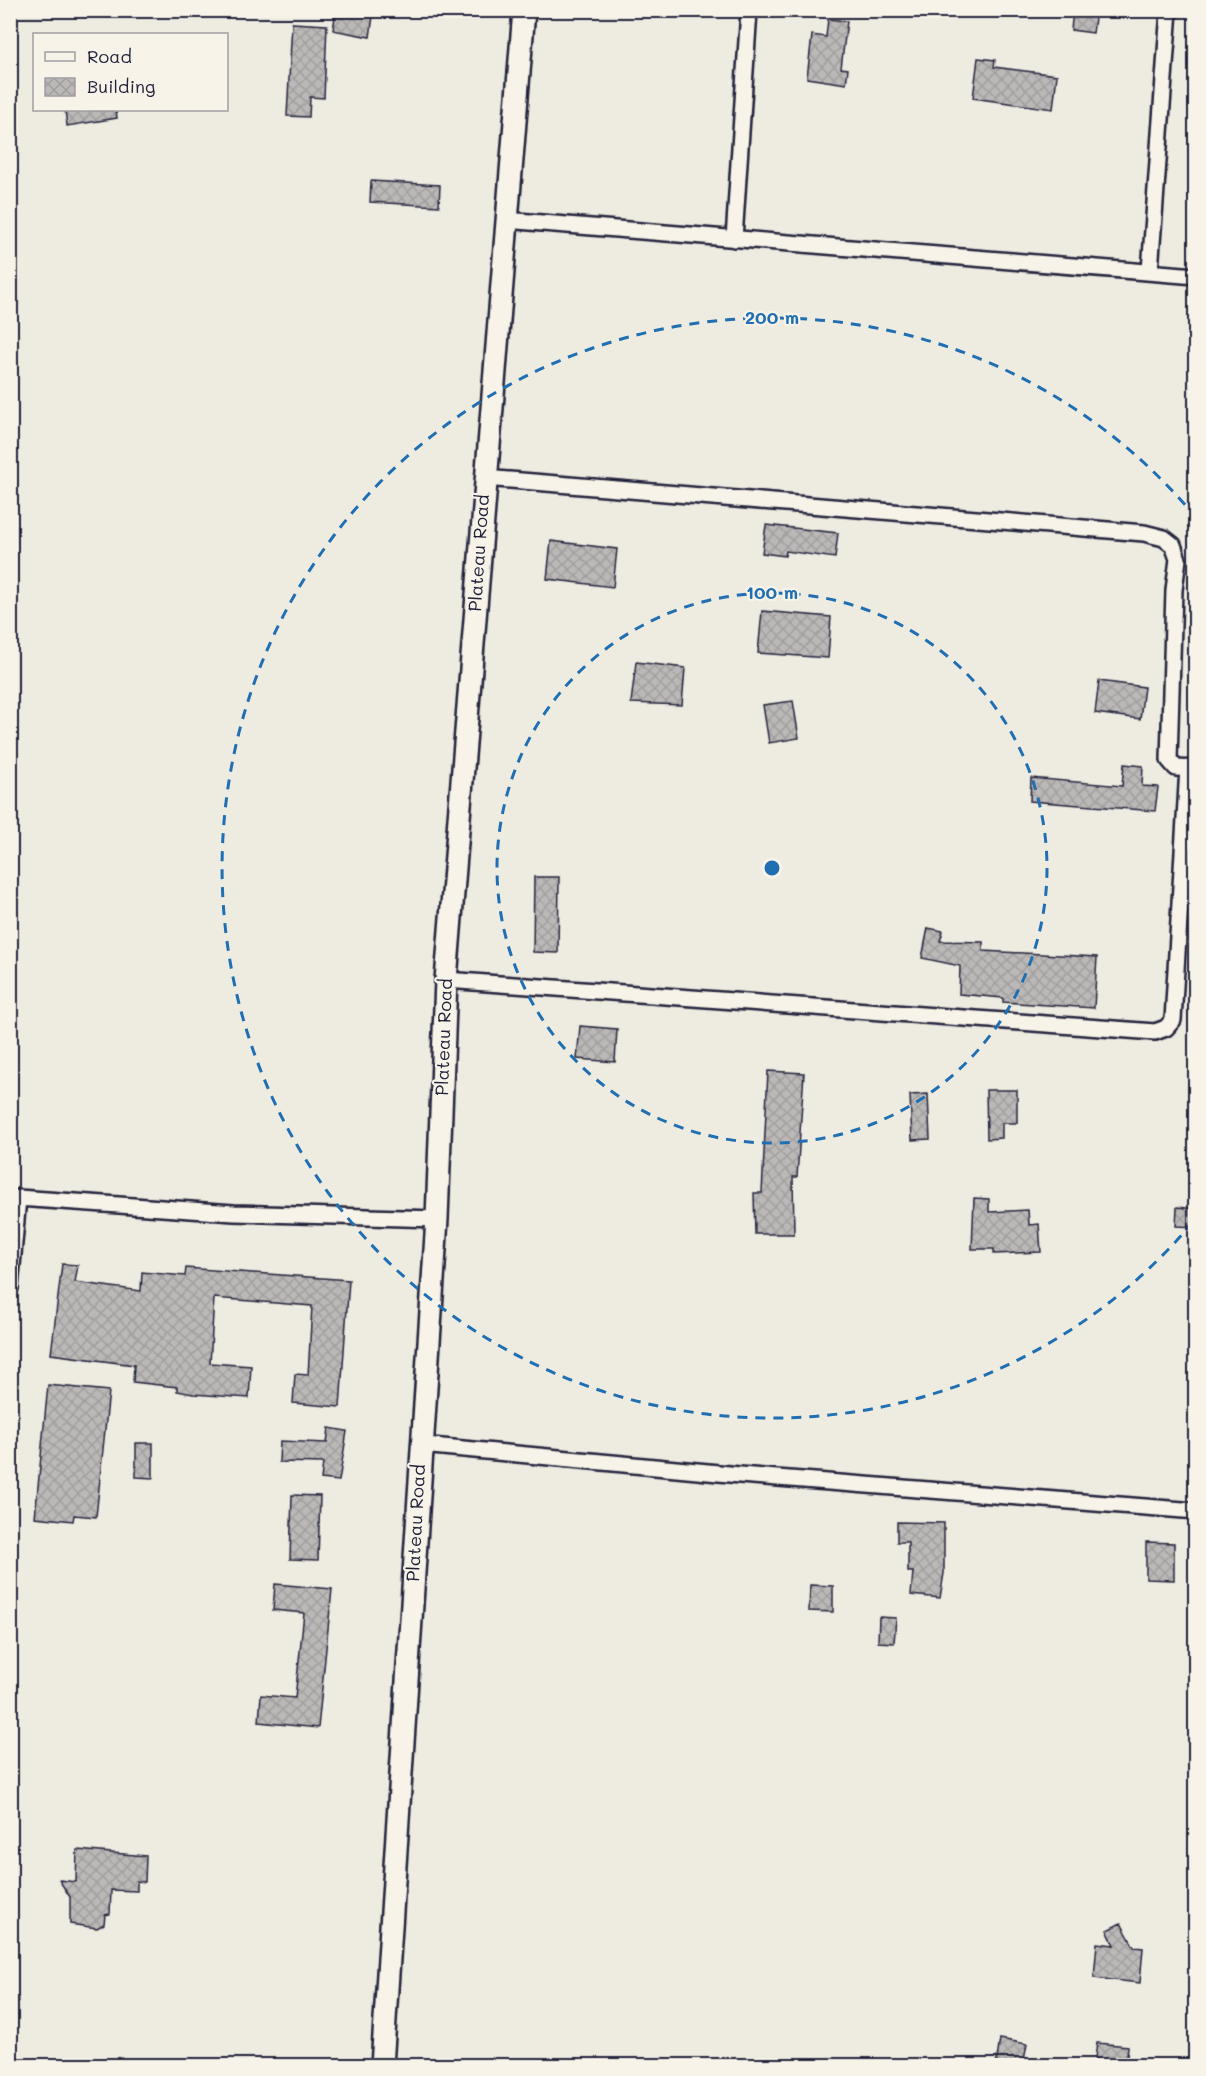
<svg xmlns="http://www.w3.org/2000/svg" width="1206" height="2076" viewBox="0 0 1206 2076" font-family="Mali,sans-serif">
<defs>
<pattern id="building-cross-hatch" width="8" height="8" patternUnits="userSpaceOnUse" patternTransform="scale(1.5)"><rect width="8" height="8" fill="#bbb8b7"/><path d="M0 0l8 8M0 8l8-8" fill="none" stroke="#a09e9e"/></pattern>
</defs>
<rect width="100%" height="100%" fill="#eeebe1"/>
<filter id="ink" filterUnits="userSpaceOnUse"><feTurbulence type="fractalNoise" baseFrequency=".0167" numOctaves="2"/><feDisplacementMap in="SourceGraphic" scale="12" xChannelSelector="R" yChannelSelector="G"/><feConvolveMatrix kernelMatrix="1 2 1 2 8 2 1 2 1" color-interpolation-filters="sRGB"/></filter>
<g filter="url(#ink)">
<!-- building -->
<path fill="url(#building-cross-hatch)" stroke="#22223b" stroke-width="1.5" d="M336,10L373,16L370,37L333,30Z
M1073,10H1096L1093,33L1071,30Z
M828,19L847,21L841,68L848,69L846,84L807,78L812,35L826,37Z
M292,23L327,25L324,98L310,97L309,117L287,116Z
M978,58L995,60L994,67L1057,75L1053,109L973,98Z
M65,110H116L117,118L67,126Z
M371,181L440,185L439,206L370,202Z
M766,525L838,533L835,558L786,551L785,556L762,553Z
M551,541L617,549L613,587L547,579Z
M762,611L831,617L828,658L758,653Z
M636,662L685,668L682,705L631,703Z
M1099,681L1144,687L1140,719L1095,713Z
M793,701L799,738L769,743L763,705Z
M1124,764L1143,766L1142,786L1158,787L1155,811L1030,801L1031,778L1122,786Z
M534,877H559L558,953L533,952Z
M928,928L943,931L940,941L983,942V951L1097,957L1094,1008L1003,1002V998L959,994L960,966L922,958Z
M580,1026L617,1029L615,1062L577,1059Z
M768,1071L804,1073L797,1177H793L794,1234H755L754,1193H762Z
M986,1090H1017V1123H1002V1138L987,1139Z
M928,1094L930,1139L912,1140L910,1095Z
M974,1198L989,1199V1212L1028,1210L1029,1225L1039,1224L1041,1252L994,1254V1249H972Z
M1177,1207L1196,1209V1227L1176,1226Z
M62,1264L78,1265L75,1282L141,1291L142,1272L185,1276L186,1268L349,1280L340,1407L293,1403L295,1374L308,1375L312,1306L214,1298L210,1363L251,1366L249,1398L193,1394L177,1391V1387L133,1382L134,1365L51,1354Z
M48,1385L109,1391L96,1517L74,1515L73,1521L35,1517Z
M329,1428L347,1431L339,1481L321,1479L323,1463L279,1462L280,1441L327,1443Z
M136,1443H153V1478L136,1477Z
M292,1495L320,1496L318,1560L290,1559Z
M897,1522L944,1523V1573L940,1598L911,1595L913,1572H908V1542H897Z
M1146,1542L1174,1543V1580L1146,1579Z
M275,1584L332,1589L318,1728L259,1722L261,1695L295,1698L304,1613L273,1610Z
M810,1585L833,1586V1612L809,1611Z
M879,1617L896,1618L894,1643L878,1642Z
M77,1850L146,1856L145,1882L137,1881V1891L111,1890L110,1914L105,1915L104,1924L97,1928L70,1924V1897L59,1880L76,1882Z
M1121,1923L1134,1947L1143,1948L1140,1983L1094,1978L1097,1943L1114,1945L1107,1930Z
M1000,2039L1027,2044L1023,2066H996Z
M1097,2043L1128,2046L1126,2066H1094Z"/>
<g fill="none" stroke-linecap="round" stroke-linejoin="round">
<defs>
<path id="street" d="M505,220L1196,276
M734,239L749,10
M1150,271L1169,10
M485,478L1144,533L1164,538L1173,545L1178,559L1174,590L1169,760L1176,768L1196,769
M446,980L1155,1032L1166,1028L1173,1020L1188,768
M10,1288L18,1198L234,1213L437,1219
M421,1445L740,1475L1196,1511"/>
<path id="secondary" d="M382,2066L437,1219L446,980L524,10"/>
</defs>
<!-- street casing -->
<use href="#street" stroke="#22223b" stroke-width="20"/>
<!-- secondary casing -->
<use href="#secondary" stroke="#22223b" stroke-width="26"/>
<!-- street -->
<use href="#street" stroke="#f7f3e8" stroke-width="15"/>
<!-- secondary -->
<use href="#secondary" stroke="#f7f3e8" stroke-width="21"/>
</g>
</g>
<!-- distance rings -->
<g fill="none" stroke="#1f6fb2" stroke-width="3" stroke-dasharray="10 8">
<circle cx="772" cy="868" r="275"/>
<path d="M1193 1222A550 550 0 1 1 1193 514"/>
</g>
<g text-anchor="middle" stroke-width="4.5" stroke-linejoin="round" paint-order="stroke">
<!-- street labels -->
<g font-size="18" fill="#22223b" stroke="#f7f3e8">
<text transform="translate(479 553) rotate(-86)" y="6">Plateau Road</text>
<text transform="translate(444 1037) rotate(-88)" y="6">Plateau Road</text>
<text transform="translate(416 1523) rotate(-87)" y="6">Plateau Road</text>
</g>
</g>
<circle cx="772" cy="868" r="9" fill="#1f6fb2" stroke="#f7f3e8" stroke-width="3"/>
<g font-size="18" text-anchor="middle" font-weight="bold" fill="#1f6fb2" stroke="#f7f3e8" stroke-width="4.5" stroke-linejoin="round" paint-order="stroke">
<text x="772" y="324">200 m</text>
<text x="772" y="599">100 m</text>
</g>
<!-- margin -->
<rect width="1206" height="2076" fill="none" stroke="#f7f3e8" stroke-width="36"/>
<rect x="18" y="18" width="1170" height="2040" fill="none" stroke="#22223b" stroke-width="2" filter="url(#ink)"/>
<!-- legend -->
<rect x="33" y="33" width="195" height="78" fill="#f7f3e8" stroke="#a29fa3" stroke-width="1.5"/>
<rect x="45" y="52" width="30" height="9" fill="#f7f3e8" stroke="#a29fa3" stroke-width="1.5"/>
<text x="87" y="63" font-size="18" fill="#22223b">Road</text>
<rect x="45" y="78" width="30" height="18" fill="url(#building-cross-hatch)" stroke="#a29fa3" stroke-width="1.5"/>
<text x="87" y="93" font-size="18" fill="#22223b">Building</text>
</svg>
